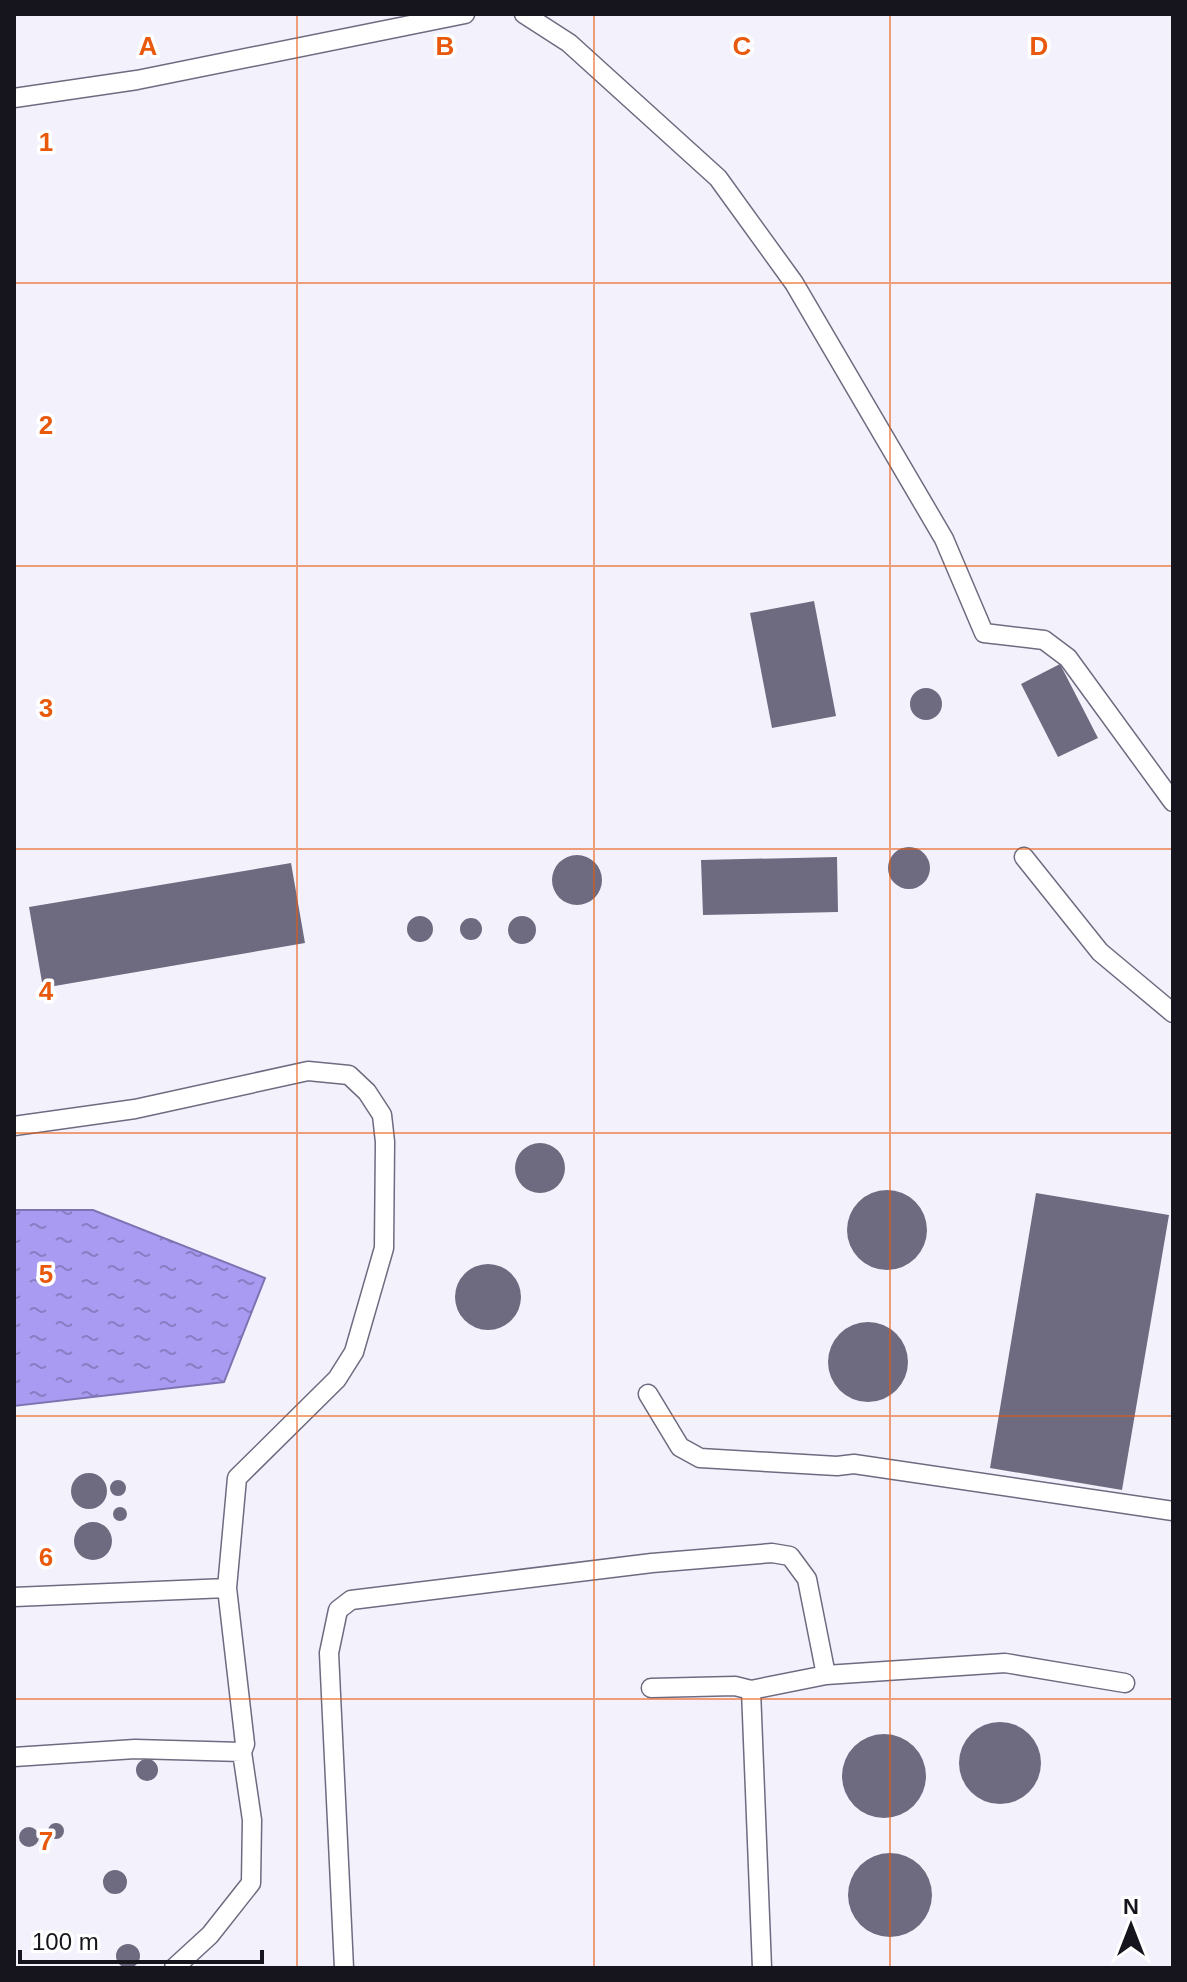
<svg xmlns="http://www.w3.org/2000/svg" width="1187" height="1982" viewBox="0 0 1187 1982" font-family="Helvetica,sans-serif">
<defs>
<pattern id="water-ripples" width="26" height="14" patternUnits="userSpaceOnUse" patternTransform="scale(2)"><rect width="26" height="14" fill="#aa9bf2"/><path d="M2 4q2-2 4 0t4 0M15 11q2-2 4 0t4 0" fill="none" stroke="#897dc3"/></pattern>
</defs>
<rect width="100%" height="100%" fill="#f3f2fc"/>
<!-- water -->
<path fill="url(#water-ripples)" stroke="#7e73b2" stroke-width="2" d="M14,1210H93L265,1278L224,1382L14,1406Z"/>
<!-- building -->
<path fill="#6e6b80" d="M814,601L836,716L772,728L750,613Z
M1060,664L1098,738L1058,757L1021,684Z
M910 704a16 16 0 1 1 32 0a16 16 0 1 1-32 0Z
M888 868a21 21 0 1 1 42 0a21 21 0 1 1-42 0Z
M552 880a25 25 0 1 1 50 0a25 25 0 1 1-50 0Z
M837,857L838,912L703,915L701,860Z
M291,863L305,943L43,988L29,907Z
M508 930a14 14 0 1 1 28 0a14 14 0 1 1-28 0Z
M407 929a13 13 0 1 1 26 0a13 13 0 1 1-26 0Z
M460 929a11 11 0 1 1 22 0a11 11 0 1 1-22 0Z
M515 1168a25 25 0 1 1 50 0a25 25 0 1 1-50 0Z
M847 1230a40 40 0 1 1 80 0a40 40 0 1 1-80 0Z
M1036,1193L1169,1215L1122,1490L990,1468Z
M455 1297a33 33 0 1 1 66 0a33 33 0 1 1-66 0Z
M828 1362a40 40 0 1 1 80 0a40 40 0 1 1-80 0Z
M71 1491a18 18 0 1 1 36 0a18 18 0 1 1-36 0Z
M110 1488a8 8 0 1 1 16 0a8 8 0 1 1-16 0Z
M113 1514a7 7 0 1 1 14 0a7 7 0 1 1-14 0Z
M74 1541a19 19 0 1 1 38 0a19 19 0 1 1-38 0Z
M959 1763a41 41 0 1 1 82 0a41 41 0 1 1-82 0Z
M842 1776a42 42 0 1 1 84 0a42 42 0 1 1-84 0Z
M136 1770a11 11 0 1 1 22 0a11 11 0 1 1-22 0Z
M48 1831a8 8 0 1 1 16 0a8 8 0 1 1-16 0Z
M19 1837a10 10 0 1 1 20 0a10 10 0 1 1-20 0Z
M848 1895a42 42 0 1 1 84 0a42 42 0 1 1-84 0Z
M103 1882a12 12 0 1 1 24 0a12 12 0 1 1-24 0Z
M116 1956a12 12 0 1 1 24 0a12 12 0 1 1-24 0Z"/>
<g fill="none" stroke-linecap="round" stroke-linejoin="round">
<defs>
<path id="minor" d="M524,14L569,43L718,178L794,283L944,539L984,633L1044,640L1068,658L1173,802
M14,98L137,80L465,14
M1024,857L1100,952L1173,1013
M14,1126L135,1109L308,1071L349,1075L367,1092L382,1115L385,1142L384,1248L354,1352L337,1379L237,1478L227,1588L245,1744L242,1752L252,1820L251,1883L210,1935L174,1968
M648,1394L680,1447L700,1458L837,1466L854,1464L1173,1511
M14,1597L227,1588
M651,1688L735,1686L751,1690L826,1675L1005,1663L1125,1683
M751,1690L762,1968
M14,1757L135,1749L242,1752
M344,1968L329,1653L338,1610L351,1600L652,1563L772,1553L790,1556L807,1579L826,1675"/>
</defs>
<!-- minor casing -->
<use href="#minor" stroke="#6d6b80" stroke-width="21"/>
<!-- minor -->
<use href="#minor" stroke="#fff" stroke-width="18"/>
</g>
<!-- grid -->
<path fill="none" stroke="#e8590c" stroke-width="2" stroke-opacity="0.55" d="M297,14V1968M594,14V1968M890,14V1968M14,283H1173M14,566H1173M14,849H1173M14,1133H1173M14,1416H1173M14,1699H1173"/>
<g font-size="26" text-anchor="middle" font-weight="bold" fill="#e8590c" stroke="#fff" stroke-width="7" stroke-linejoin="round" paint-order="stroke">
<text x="148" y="55">A</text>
<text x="445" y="55">B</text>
<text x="742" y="55">C</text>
<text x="1039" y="55">D</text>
<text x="46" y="151">1</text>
<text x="46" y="434">2</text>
<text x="46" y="717">3</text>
<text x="46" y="1000">4</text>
<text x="46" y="1283">5</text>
<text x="46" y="1566">6</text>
<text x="46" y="1850">7</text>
</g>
<!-- border -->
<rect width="1187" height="1982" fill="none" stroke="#16151d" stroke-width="32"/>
<!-- north arrow -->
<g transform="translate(1131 1926)" stroke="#ffffff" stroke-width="6" paint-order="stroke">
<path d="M0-6L14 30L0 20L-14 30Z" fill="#16151d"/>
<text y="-12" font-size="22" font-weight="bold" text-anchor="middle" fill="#16151d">N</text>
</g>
<!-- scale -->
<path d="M20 1950v12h242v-12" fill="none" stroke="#16151d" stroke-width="4"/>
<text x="32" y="1950" font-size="24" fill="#16151d" stroke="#ffffff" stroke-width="6" paint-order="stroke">100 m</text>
</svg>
